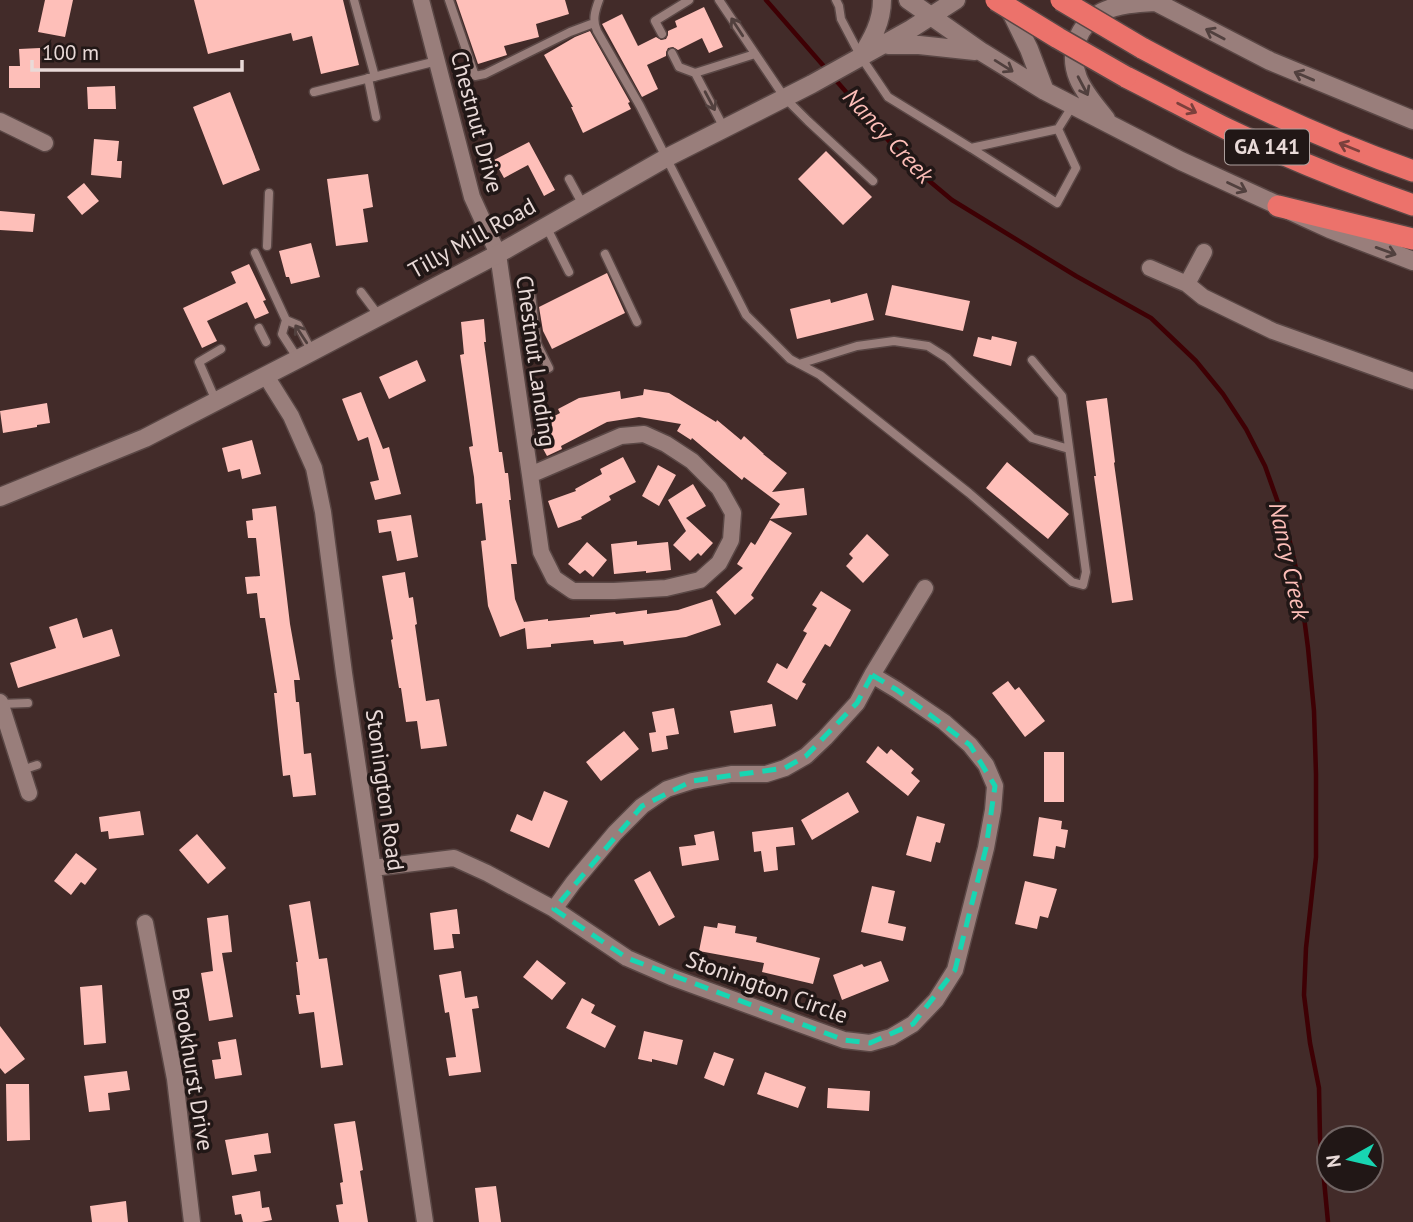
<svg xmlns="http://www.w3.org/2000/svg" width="1413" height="1222" viewBox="0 0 1413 1222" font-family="'PT Sans',sans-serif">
<rect width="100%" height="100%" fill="#422b29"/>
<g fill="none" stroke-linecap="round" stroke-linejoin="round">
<!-- stream -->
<path stroke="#3e0004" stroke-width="4.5" d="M766,0L828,71
M833,77L909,164L952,200L1076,276L1151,318L1196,361L1223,394L1246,429L1265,466L1286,525L1300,586L1308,648L1314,711L1316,774V857L1306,948L1304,995L1310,1043L1319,1088L1320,1138L1328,1222"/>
</g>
<!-- building -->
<path fill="#febfb9" d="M45,0H73L65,37L38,32Z
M194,0H343L359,65L321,74L312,36L293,41L291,33L208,54Z
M456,0H565L569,14L536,24L539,37L504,46L507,55L478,64Z
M704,7L723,47L709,53L702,38L678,50L673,47L668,48L666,52V56L647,65L658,89L642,97L602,24L622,14L638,46L656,37L661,40L666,39L668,35V31L677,27L675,21Z
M590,31L630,102L628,103L631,109L583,133L571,107H573L544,55L575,37Z
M40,48V88H9V66H20L19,49Z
M115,86L116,109H88L87,87Z
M230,92L260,170L223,185L193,107Z
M94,139L119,141L117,161H122L121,178L91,175Z
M529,142L555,190L544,196L528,165L504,178L494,160Z
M826,151L872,197L843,225L798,179Z
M368,174L373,207L363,209L368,242L336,246L327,179Z
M84,183L99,201L82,215L67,197Z
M0,211L35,214L33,232L0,230Z
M311,243L320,277L291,284L289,277H286L279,251Z
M249,264L266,300L263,301L269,313L255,319L247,302L207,321L217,341L202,348L183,308L236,283L231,272Z
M607,273L625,313L552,349L543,331L539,307Z
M892,285L970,301L963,331L885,315Z
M867,293L874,320L797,339L790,309L830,299L831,303Z
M484,319L486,342H484L499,452H502L505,473H508L511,500H509L517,564H511L515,599L524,622L548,619V621L590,617V615L615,612L616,614L647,610V614L678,610L712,599L721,625L686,637L624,645L623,641L594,644L593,640L551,644V647L527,649L525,628L500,637L488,606L481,541L486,540L482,503L476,504L474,477L469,447L473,446L460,355L464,354L461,322Z
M992,336L1017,342L1011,366L973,356L978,337L991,340Z
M417,360L426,381L389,399L379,377Z
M644,389L669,393L716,422L717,420L741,440L744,436L764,454H763L787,473L772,492L804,488L807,515L770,519L780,504L744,477L742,480L692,438L691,440L677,431L681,424L639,417L607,422L561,446L562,449L547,456L535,434L534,427L560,413L558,409L579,398L620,391L621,399L643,395Z
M361,392L383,449L389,447L401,494L375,500L370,482L379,480L368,437L358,441L342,399Z
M1107,398L1115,462L1114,463L1133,600L1112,603L1094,476H1096L1086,401Z
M47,403L50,423L37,425V427L3,433L0,411Z
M252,440L261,474L242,479L240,469L228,472L222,448Z
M623,457L636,482L609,496L611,500L581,517L582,519L558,528L548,501L576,491L575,489L602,474L600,469Z
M1007,462L1069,514L1048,539L986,488Z
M658,465L676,475L659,506L642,496Z
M693,484L706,506L686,518L713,543L701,556L698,553L690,561L673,545L686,531L668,500Z
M276,506L290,624L300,680H294L296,702H299L304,754L311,753L316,795L293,797L290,775L283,776L274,693H277L265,618H260L257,593L247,594L245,577L260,576L256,538H248L246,521L253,520L252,509Z
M411,515L418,557L397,561L391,531L379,533L377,520Z
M770,520L792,533L751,595L754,598L735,615L716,592L743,568L737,564L751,542L755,545Z
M867,534L889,555L863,583L846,566L853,558L849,554Z
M637,541V545L668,542L671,570L646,573V571L614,574L611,544Z
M587,542L607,560L593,577L585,570L580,574L568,564Z
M405,572L409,598L413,597L417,624L415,625L426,701L439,699L447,746L421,749L417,721L406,722L401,688H399L391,640L393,639L382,576Z
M821,591L851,610L830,647L825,644L802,682L806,684L797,700L767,682L777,663L787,669L807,633L803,631L817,608L812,605Z
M77,618L83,638L112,629L120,656L18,688L10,663L56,648L49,627Z
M1008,681L1015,690L1019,687L1045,721L1025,737L992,693Z
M772,704L776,726L734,733L730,711Z
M674,708L679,734L666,736L668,749L652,752L649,733L656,732L652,712Z
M624,731L639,749L601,781L586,762Z
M878,746L887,754L891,749L914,769L911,773L920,781L908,796L866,762Z
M1044,752H1064V802H1044Z
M544,791L568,801L549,848L510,831L517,814L532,821Z
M848,792L859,812L812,840L801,820Z
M140,811L144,835L109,839L108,831L101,832L99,817Z
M917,816L945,824L940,843L936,842L931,862L906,855Z
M1039,817L1062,821L1061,829L1068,830L1065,848L1056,846L1054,859L1033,856Z
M793,827L795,845L776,847L778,870L764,872L761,851L754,852L752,832Z
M714,831L719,860L682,866L679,847L696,845L694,835Z
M197,834L226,868L208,884L179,850Z
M76,853L97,869L85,885L81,882L71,895L54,881Z
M650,871L675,917L659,926L634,880Z
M1025,881L1057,889L1048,918L1040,916L1037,929L1015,924Z
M872,886L895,891L888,923L906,927L903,941L861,932Z
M310,901L319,959L327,958L343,1065L321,1068L314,1012L299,1014L296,995H300L296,962H298L289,905Z
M457,909L460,934H452L454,948L434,950L430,913Z
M228,915L232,952L222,953L233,1017L209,1021L201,973L213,971L207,918Z
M718,923L736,926L735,933L757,937L756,942L820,958L813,984L762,972L764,963L699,951L704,926L717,928Z
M537,960L566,983L552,1000L523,977Z
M881,961L889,981L842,1000L833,975L862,964L864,967Z
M461,971L465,998L477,996L479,1008L472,1009L481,1072L449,1076L446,1058L456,1057L449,1012L445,1013L439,975Z
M102,985L106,1043L84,1045L80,987Z
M582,998L595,1005L591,1013L616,1026L605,1048L566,1028Z
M0,1026L25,1059L5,1074L0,1068Z
M644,1031L683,1040L677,1065L652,1059V1062L638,1059Z
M236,1039L242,1075L215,1079L212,1060L221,1059L218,1042Z
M714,1052L734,1059L724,1086L704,1078Z
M127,1071L130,1090L108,1093L110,1110L89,1112L84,1076Z
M765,1072L806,1087L798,1108L757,1094Z
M6,1084H29L30,1140L7,1141Z
M828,1088L870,1091L869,1111L827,1108Z
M355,1121L363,1170L360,1171L368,1222H339L336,1205L343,1204L340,1183L343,1182L334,1124Z
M268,1133L271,1153L254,1155L257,1171L232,1175L225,1140Z
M496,1186L501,1222H479L475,1188Z
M260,1191L262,1208L269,1207L272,1220L261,1222H243L241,1214L235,1215L232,1196Z
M126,1201L128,1222H92L90,1206Z"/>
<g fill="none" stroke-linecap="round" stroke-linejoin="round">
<defs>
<path id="lane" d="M354,0L375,77
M449,0L475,76L485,74L570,32L594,23
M599,0C595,11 592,20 597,31L640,106L746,315L790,359L820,375L969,493L1072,582L1083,585L1086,572L1062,396L1032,360
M719,0L785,98L808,121L873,181
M836,0L839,6L841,19L861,57L888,97L971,148L1058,129L1073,105
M662,34L655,21L689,0
M672,53L679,67L695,73L755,54
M695,73L724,128
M368,78L376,117
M314,92L437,61
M971,148L1057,203L1076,168L1058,129
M569,179L583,205
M546,226L569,272
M267,246L269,193
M255,253L286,320L282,334L298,359
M605,254L637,322
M361,292L379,316
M531,294L537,344L549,368
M286,320L298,325L312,352
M259,328L266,342
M799,364L857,346L894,341L928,346L947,358L1032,438L1069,449
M216,401L199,362L221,349
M1,704L28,703
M22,770L37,765"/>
<path id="street" d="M421,0L472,197L498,254L530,475
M0,121L45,143
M1150,268L1187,284L1203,297L1273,331L1413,381
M1187,284L1204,252
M266,376L291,416L314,468L323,512L344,673L425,1222
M644,434L666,444L692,461L719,488L733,513L731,540L719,563L700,580L666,588L614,591H573L554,578L541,552L530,475L621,436Z
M0,702L29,793
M373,868L454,858L487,873L554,909L627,958L671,977L844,1040L870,1043L891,1037L913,1024L936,1000L955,970L986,848L993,810L995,786L986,765L970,745L944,722L897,690L872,675
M554,909L573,883L615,833L642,806L667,789L692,781L731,774H766L785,768L806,756L825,738L857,703L872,675L925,588
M145,923L175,1079L192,1222"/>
<path id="secondary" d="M908,0L982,52L1045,91L1181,161L1330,229L1413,261
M1152,0L1270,61L1413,120
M1008,6L1029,49L1045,91
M888,45H919L975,51
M861,57C872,39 882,22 882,0
M1106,119C1096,106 1084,93 1078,78C1068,53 1077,25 1102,12C1118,4 1138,3 1156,2
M0,497L145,438L298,359L498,254L666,158L812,84L911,29L956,0"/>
<path id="highway" d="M1142,48C1229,95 1319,138 1413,171
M1126,77C1160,94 1193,112 1227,129C1288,158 1350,183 1413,205
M1278,206L1413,239"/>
</defs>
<!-- lane casing -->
<use href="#lane" stroke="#5a4745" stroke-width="11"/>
<!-- street casing -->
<use href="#street" stroke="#5a4745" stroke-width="19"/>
<!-- secondary casing -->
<use href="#secondary" stroke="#5a4745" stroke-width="21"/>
<!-- highway casing -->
<use href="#highway" stroke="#5a4745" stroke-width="24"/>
<!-- lane -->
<use href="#lane" stroke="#997e7b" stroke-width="8"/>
<!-- street -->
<use href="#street" stroke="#997e7b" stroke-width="16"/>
<!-- secondary -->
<use href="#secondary" stroke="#997e7b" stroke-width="18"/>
<!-- highway -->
<use href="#highway" stroke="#ec726b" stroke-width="21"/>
<defs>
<path id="highway-bridge" d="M996,0L1058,38L1126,77
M1061,0L1142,48"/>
</defs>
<!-- highway-bridge casing -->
<use href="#highway-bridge" stroke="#5a4745" stroke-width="24" stroke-linecap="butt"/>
<!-- highway-bridge -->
<use href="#highway-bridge" stroke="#ec726b" stroke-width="21"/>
</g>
<!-- one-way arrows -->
<defs><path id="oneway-shaft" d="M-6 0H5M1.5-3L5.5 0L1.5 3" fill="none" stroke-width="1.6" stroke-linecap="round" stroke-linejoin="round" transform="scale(1.75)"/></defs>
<g stroke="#51403e">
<use href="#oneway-shaft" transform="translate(737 27) rotate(-123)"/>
<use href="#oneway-shaft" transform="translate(1215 34) rotate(-152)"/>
<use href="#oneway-shaft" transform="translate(1004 66) rotate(32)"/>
<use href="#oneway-shaft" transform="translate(1304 76) rotate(-157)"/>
<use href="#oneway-shaft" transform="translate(1083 86) rotate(62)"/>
<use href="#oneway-shaft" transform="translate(710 101) rotate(62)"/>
<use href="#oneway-shaft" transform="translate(1237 187) rotate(25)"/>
<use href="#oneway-shaft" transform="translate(1386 251) rotate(20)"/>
<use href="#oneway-shaft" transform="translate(301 334) rotate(-123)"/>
</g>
<g stroke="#7c403c">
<use href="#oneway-shaft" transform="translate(1187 108) rotate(27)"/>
<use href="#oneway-shaft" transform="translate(1349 147) rotate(-158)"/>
</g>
<!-- marked area -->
<path fill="none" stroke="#18d5b2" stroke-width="5" stroke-dasharray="14 9" stroke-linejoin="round" d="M872,675L897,690L970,745L995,786L986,848L955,970L913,1024L870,1043L844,1040L627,958L554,909L642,806L692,781L785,768L806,756L857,703Z"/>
<g text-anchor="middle" stroke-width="7" stroke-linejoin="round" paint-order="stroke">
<!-- shield labels -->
<rect fill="#211716" stroke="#ada09e" stroke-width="2" x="1225" y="129.5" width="84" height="35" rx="5"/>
<g font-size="21" font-weight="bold" fill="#e9dad8">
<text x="1267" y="154">GA 141</text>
</g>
<!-- street labels -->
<g font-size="23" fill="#e9dad8" stroke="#211716">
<text transform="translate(477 122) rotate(75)" y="8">Chestnut Drive</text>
<text transform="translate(472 238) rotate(-29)" y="8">Tilly Mill Road</text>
<text transform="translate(536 361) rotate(82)" y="8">Chestnut Landing</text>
<text transform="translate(385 790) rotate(82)" y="8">Stonington Road</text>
<text transform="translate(767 987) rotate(20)" y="8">Stonington Circle</text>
<text transform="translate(193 1069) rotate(81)" y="8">Brookhurst Drive</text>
</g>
<!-- water labels -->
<g font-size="24" font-style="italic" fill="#fdbeb8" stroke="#211716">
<text transform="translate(888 136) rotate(47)" y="8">Nancy Creek</text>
<text transform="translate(1289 561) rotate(78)" y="8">Nancy Creek</text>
</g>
</g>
<!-- north arrow -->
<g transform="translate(1350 1159) rotate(262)"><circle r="33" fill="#211716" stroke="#716564" stroke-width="2"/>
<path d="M0-5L12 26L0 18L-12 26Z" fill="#18d5b2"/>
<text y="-10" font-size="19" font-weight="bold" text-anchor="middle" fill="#e9dad8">N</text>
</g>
<!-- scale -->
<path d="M32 60v10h210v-10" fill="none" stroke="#e9dad8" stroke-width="3.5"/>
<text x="42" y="60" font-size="21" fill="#e9dad8" stroke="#211716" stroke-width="5" paint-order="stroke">100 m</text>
</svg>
